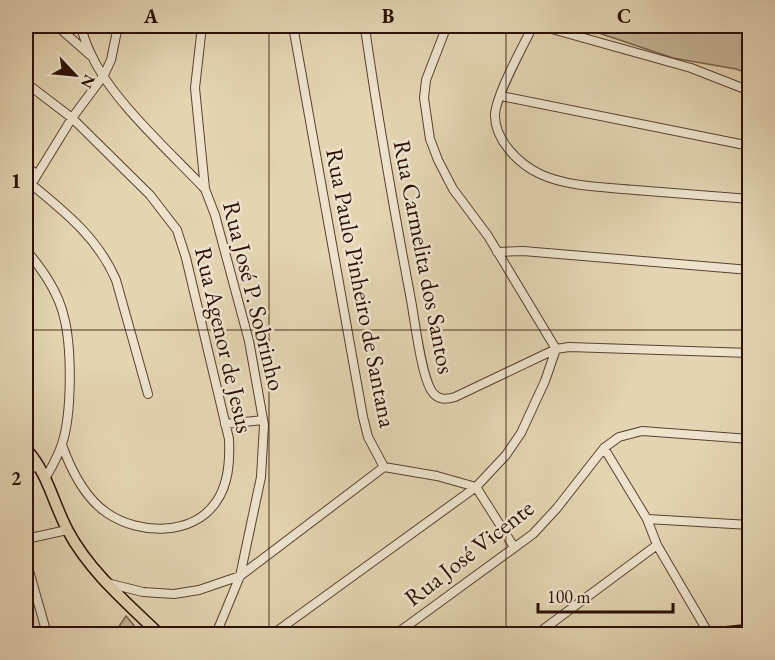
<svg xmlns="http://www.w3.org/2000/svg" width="775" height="660" viewBox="0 0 775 660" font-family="'EB Garamond',serif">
<rect width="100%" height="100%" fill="#e3d4b2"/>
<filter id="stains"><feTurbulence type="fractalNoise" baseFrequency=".00333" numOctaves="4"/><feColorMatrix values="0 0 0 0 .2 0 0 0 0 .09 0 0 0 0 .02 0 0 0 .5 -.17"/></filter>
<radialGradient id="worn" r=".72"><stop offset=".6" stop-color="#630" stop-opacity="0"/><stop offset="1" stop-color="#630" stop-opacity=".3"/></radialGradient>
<!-- green -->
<path fill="#c4b395" stroke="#78624d" stroke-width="1.5" d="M578,26H749V74L736,69L673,58Z
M126,616L141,634H114Z"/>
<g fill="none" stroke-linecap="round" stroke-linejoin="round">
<defs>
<path id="minor" d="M57,26L90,55
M80,26C84,36 87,47 92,56C112,100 170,152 204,188
M202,26L195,88L205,189L215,215L249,341L264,425L261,477L240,576L216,634
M293,26L363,417L368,437L384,467
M357,26L365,28H446L450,26
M533,26C523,46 497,93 495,114C494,140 519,164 540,174C568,187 604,187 635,190C673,193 711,196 750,199
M541,26L691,68L750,91
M365,28C378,119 394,210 411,300C415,322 421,373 431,390C437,400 445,400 455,397L556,349L569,347L750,353
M446,28L426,80L424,98L430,139L438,160L453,189L488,236L556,349
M26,83L72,118L150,195L177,230L186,258L229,439C230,460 229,484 216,502C193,536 139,535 107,513C85,498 71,470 62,445
M501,96L750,146
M26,167L37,174
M31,184C65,212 98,238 116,280L148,394
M26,193L72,118L104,75L111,60L118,26
M26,250C42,269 58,291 64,317C72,348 72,414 62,444C58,456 52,467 46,477
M497,252L523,251L750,270
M225,424L263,420
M604,448L647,519L657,545L709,634
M384,467L437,476L476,487
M26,470L39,466
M476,487L514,547
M647,519L750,525
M26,539L67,530
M26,560L47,634
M107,583L143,592L174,594L199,590L240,576L384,467
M273,634L476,487L506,455L521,433L545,381L556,349
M396,634L533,534L557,508L604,448L619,437L642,431L750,439
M537,634L657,545"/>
<path id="major" d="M26,449C48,473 53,503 68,531C90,572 127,603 159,634
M712,634L750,630"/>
</defs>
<!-- minor casing -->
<use href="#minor" stroke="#594130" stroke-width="10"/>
<!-- major casing -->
<use href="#major" stroke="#2b1005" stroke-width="13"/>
<!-- minor -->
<use href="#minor" stroke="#ede3cd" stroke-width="8"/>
<!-- major -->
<use href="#major" stroke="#e3d4b2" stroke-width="10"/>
</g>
<!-- grid -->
<path fill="none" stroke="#2b1005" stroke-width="1.5" stroke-opacity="0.55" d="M269,26V634M506,26V634M26,330H750"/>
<g text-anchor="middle" stroke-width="5" stroke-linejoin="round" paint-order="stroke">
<!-- street labels -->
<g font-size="24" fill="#2b1005" stroke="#ede3cd">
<text transform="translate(424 257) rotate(79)" y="8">Rua Carmelita dos Santos</text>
<text transform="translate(361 288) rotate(79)" y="8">Rua Paulo Pinheiro de Santana</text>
<text transform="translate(254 296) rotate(76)" y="8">Rua José P. Sobrinho</text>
<text transform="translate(224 340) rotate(77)" y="8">Rua Agenor de Jesus</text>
<text transform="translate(469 553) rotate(-38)" y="8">Rua José Vicente</text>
</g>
</g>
<!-- margin -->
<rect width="775" height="660" fill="none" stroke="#e3d4b2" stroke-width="66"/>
<!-- north arrow -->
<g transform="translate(75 75) rotate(116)" stroke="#ede3cd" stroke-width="4.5" paint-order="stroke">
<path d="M0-4.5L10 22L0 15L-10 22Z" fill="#2b1005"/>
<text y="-9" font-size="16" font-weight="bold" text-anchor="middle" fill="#2b1005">N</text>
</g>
<!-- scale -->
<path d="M538 603v9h135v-9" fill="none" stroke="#2b1005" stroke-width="3"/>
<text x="547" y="603" font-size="18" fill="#2b1005" stroke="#ede3cd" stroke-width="4.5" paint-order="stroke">100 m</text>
<rect x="33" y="33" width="709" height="594" fill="none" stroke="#2b1005" stroke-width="2"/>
<g font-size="20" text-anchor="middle" font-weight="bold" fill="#2b1005">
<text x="151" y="23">A</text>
<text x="388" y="23">B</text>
<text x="624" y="23">C</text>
<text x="16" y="188">1</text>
<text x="16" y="485">2</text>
</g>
<rect width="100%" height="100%" filter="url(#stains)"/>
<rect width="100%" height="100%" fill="url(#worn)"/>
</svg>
